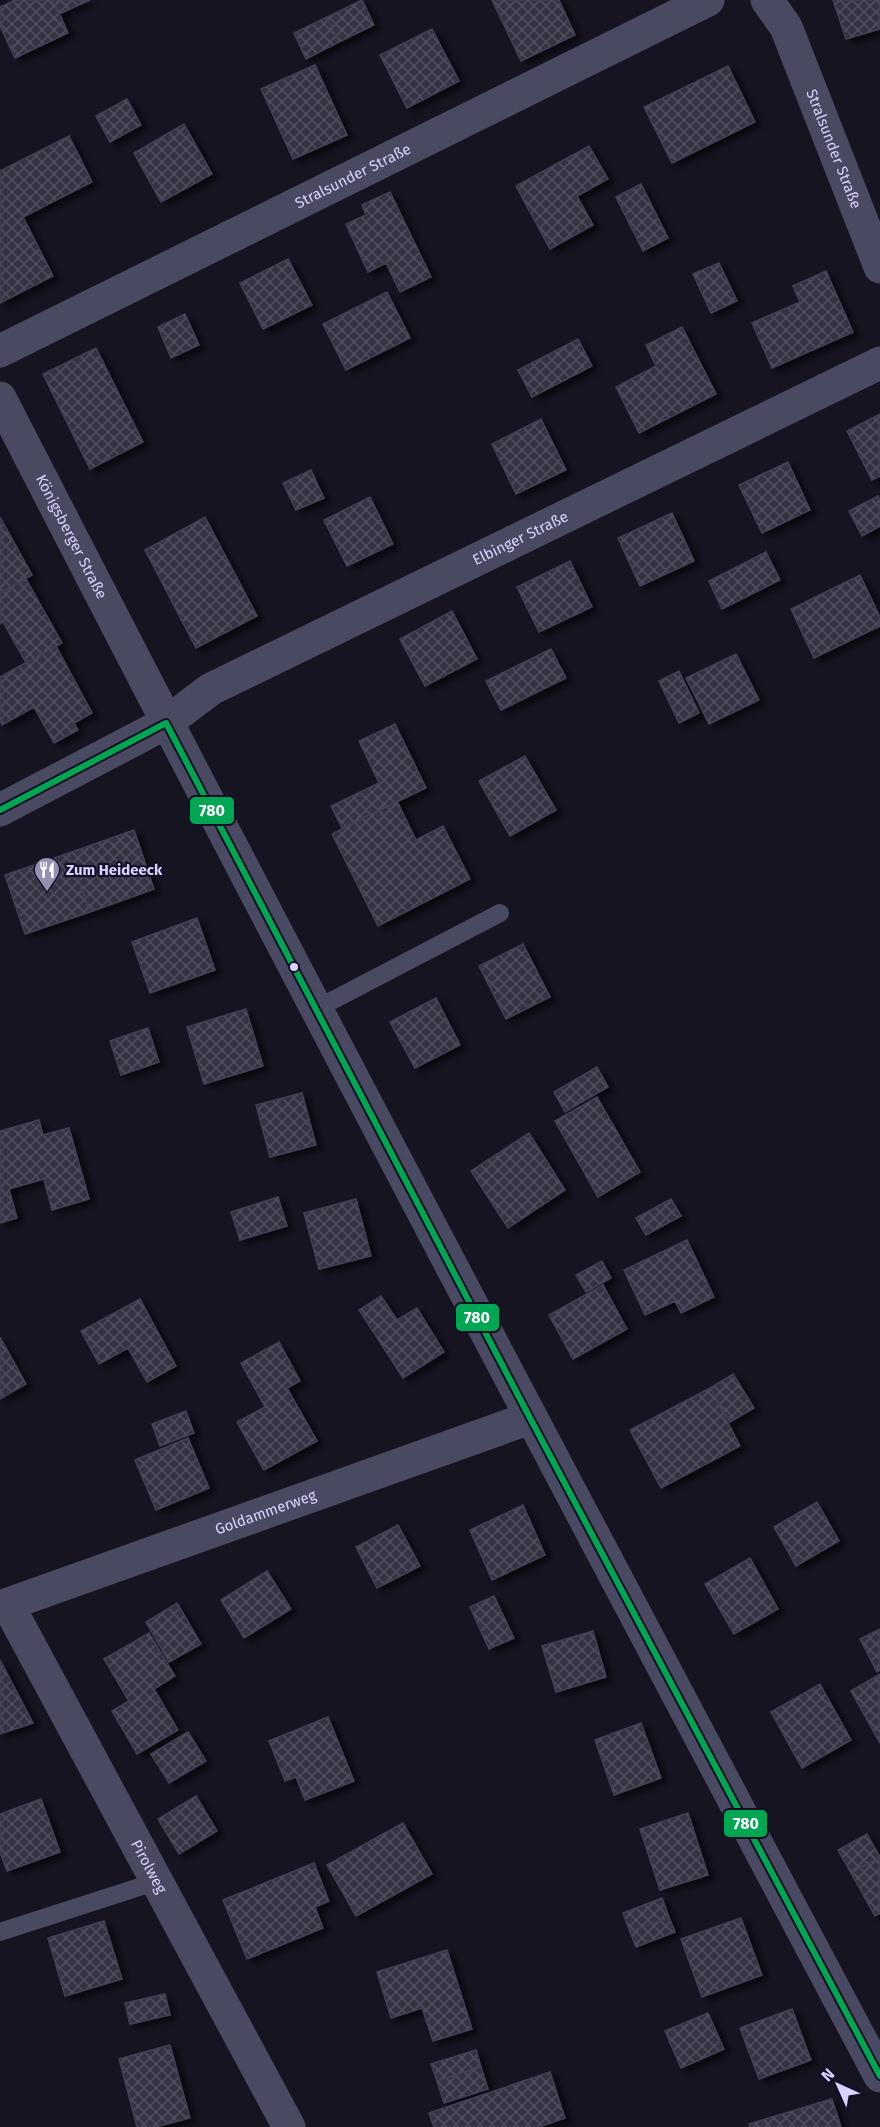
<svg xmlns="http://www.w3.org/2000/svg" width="880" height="2127" viewBox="0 0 880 2127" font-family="'Fira Sans',sans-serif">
<defs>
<pattern id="building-cross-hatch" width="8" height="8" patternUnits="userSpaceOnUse" patternTransform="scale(1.5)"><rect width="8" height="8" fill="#343243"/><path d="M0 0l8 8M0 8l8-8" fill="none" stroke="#514f5f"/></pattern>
<filter id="shadow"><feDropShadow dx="6" dy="4" stdDeviation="3" flood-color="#0009"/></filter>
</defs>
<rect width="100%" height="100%" fill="#161421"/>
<!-- building -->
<path fill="url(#building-cross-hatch)" stroke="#433f54" stroke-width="1.5" filter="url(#shadow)" d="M15,0H53L68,33L15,58L0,26V7Z
M53,0H90L59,14Z
M362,0L374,25L339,42L327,17Z
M492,0H559L575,35L521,61Z
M833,0H880V29L846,39Z
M327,17L339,42L306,59L294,33Z
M432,29L459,81L407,108L380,55Z
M315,65L347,135L293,159L261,89Z
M728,66L755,122L672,163L644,107Z
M127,99L141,125L110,142L96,116Z
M184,124L212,174L161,202L134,153Z
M69,136L92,182L23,217L53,276L0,303V171Z
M589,146L608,179L577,196L593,225L550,249L516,186Z
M641,184L668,238L643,251L616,197Z
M390,192L431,277L400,292L386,263L368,272L346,224L366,215L362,205Z
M288,259L312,305L263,329L240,283Z
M719,263L737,301L711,313L693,274Z
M826,271L853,332L772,368L752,323L800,302L793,286Z
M387,292L410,338L346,370L323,324Z
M185,314L199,345L171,358L158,327Z
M682,327L716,394L639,433L616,387L656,366L646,345Z
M578,339L592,366L532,397L518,370Z
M96,348L143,442L90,469L43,374Z
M880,414V476L872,480L847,431Z
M541,419L566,470L516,494L492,444Z
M788,462L810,510L762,533L739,485Z
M311,470L324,498L296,510L283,483Z
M878,496L880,500V526L862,536L849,511Z
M370,497L393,544L347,566L324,520Z
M672,513L694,561L640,586L618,538Z
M0,517L32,575L0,593Z
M205,517L257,616L196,648L145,550Z
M766,552L780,580L722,609L709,581Z
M570,561L592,607L539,632L517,587Z
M860,575L880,617V626L814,658L791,609Z
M26,579L62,643L26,663L3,622L0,624V593Z
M452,611L477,659L425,686L400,639Z
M56,646L92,713L74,723L78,730L54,743L34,707L2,725L0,720V677Z
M551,649L566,678L501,710L486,681Z
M736,654L759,700L709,724L686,678Z
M679,671L699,713L679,723L659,681Z
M395,724L426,788L342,828L331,806L379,783L359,741Z
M525,756L556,810L510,836L479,781Z
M397,801L416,840L443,826L470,879L378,926L332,834Z
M134,830L154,889L90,912L69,853Z
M69,853L90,912L25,934L5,875Z
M197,918L215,970L150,993L132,942Z
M523,944L550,997L506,1019L479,966Z
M436,998L460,1045L415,1068L390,1022Z
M246,1009L263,1066L204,1084L187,1027Z
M148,1028L159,1062L121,1075L110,1041Z
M597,1067L608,1087L565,1112L554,1092Z
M302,1093L316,1145L270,1157L256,1105Z
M597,1097L640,1172L598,1197L555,1121Z
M39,1120L43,1135L69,1128L89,1199L52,1210L44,1179L9,1189L17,1218L0,1223V1131Z
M529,1133L565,1190L508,1228L471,1171Z
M278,1197L287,1226L240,1240L231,1212Z
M356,1199L371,1256L319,1269L304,1213Z
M671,1199L681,1216L646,1235L636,1218Z
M687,1240L714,1297L681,1313L675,1301L645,1315L624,1270Z
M602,1261L611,1278L586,1292L576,1275Z
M603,1285L627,1329L573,1359L549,1315Z
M381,1296L397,1320L417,1308L444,1352L403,1378L359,1310Z
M140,1299L176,1366L147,1382L128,1348L99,1364L81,1331Z
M0,1337L26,1384L0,1399Z
M279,1342L300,1381L287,1388L317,1441L264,1470L237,1422L265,1407L241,1363Z
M733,1374L754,1408L730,1422L710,1388Z
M710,1388L740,1446L661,1488L630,1430Z
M186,1411L194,1433L160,1446L152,1424Z
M188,1438L209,1488L156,1510L135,1460Z
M817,1502L839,1541L796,1566L774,1527Z
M523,1505L545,1555L492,1580L470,1530Z
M398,1525L420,1566L377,1588L356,1547Z
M750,1558L778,1609L734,1634L705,1584Z
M267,1571L291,1609L244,1638L221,1600Z
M494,1596L514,1638L489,1649L470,1607Z
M177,1603L201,1644L169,1662L146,1622Z
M880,1629V1670L877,1672L860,1639Z
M593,1631L606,1677L556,1692L542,1646Z
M149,1633L175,1676L154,1689L178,1730L137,1754L112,1711L129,1701L104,1659Z
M0,1660L33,1723L0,1734Z
M880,1674V1743L851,1691Z
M820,1684L851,1740L802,1768L771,1712Z
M328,1717L354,1781L305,1800L296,1777L285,1781L269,1741Z
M641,1723L661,1778L614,1795L595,1740Z
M188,1732L206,1761L169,1783L151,1754Z
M196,1796L217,1831L179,1854L158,1819Z
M41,1799L60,1852L7,1871L0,1852V1814Z
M688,1813L708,1875L660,1890L640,1829Z
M403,1823L432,1874L356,1916L327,1865Z
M867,1834L880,1857L851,1873L838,1850Z
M880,1857V1913L875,1916L851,1873Z
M314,1863L329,1901L315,1907L323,1928L247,1959L223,1900Z
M662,1898L669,1917L630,1932L623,1913Z
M669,1917L675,1932L636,1947L630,1932Z
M741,1918L762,1975L702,1997L681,1939Z
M104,1921L122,1979L65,1996L48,1938Z
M447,1950L472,2029L433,2041L422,2008L391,2018L377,1972Z
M165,1994L170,2015L130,2024L125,2003Z
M792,2009L811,2060L759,2079L740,2028Z
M708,2013L724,2049L681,2068L665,2031Z
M170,2045L190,2118L156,2127H137L119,2059Z
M476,2050L481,2067L437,2081L431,2064Z
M481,2067L488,2089L444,2103L437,2081Z
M550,2072L565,2118L539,2127H434L429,2113Z
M832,2099L841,2127H750L749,2124Z"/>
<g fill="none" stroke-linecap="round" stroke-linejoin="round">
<!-- lane -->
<path stroke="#4a4962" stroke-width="18" d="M316,1009L500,913
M0,1932L158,1881"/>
<!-- street -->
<g stroke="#4a4962" stroke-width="33">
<path id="s1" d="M767,0L786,27L880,267"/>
<path id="s2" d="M0,351L708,0"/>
<path id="s3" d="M0,398C288,960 584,1518 880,2076"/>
<path id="s4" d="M0,810L166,723L211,689L880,363"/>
<path id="s5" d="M8,1605L289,2127"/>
<path id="s6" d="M0,1607L530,1418"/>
</g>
<defs>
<path id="bus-1" d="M0,810L166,723L530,1418L880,2076"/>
</defs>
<!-- bus-1 casing -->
<use href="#bus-1" stroke="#130f26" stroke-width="10"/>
<!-- bus-1 -->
<use href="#bus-1" stroke="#00a651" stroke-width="6"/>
</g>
<!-- icons -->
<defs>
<symbol id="restaurant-pin" viewBox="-11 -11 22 30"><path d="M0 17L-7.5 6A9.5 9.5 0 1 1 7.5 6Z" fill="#9591b1" stroke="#130f26"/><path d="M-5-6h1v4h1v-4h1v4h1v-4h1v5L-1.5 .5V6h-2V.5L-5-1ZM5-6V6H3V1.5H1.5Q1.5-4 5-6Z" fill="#fff"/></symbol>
</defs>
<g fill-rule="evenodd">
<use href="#restaurant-pin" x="32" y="855" width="30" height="40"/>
</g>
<!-- markers -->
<circle fill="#d9d4ff" stroke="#130f26" stroke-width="2" cx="294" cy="967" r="5"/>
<g text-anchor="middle" stroke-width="4.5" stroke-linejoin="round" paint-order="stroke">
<!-- street labels -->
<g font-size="15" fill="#d9d4ff" stroke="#130f26">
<text dy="5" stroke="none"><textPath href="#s1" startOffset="164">Stralsunder Straße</textPath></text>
<text dy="5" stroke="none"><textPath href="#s2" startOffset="394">Stralsunder Straße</textPath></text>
<text dy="5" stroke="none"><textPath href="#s3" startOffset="156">Königsberger Straße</textPath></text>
<text dy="5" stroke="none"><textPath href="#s4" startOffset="588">Elbinger Straße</textPath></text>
<text dy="5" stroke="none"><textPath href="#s6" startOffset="282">Goldammerweg</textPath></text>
<text dy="5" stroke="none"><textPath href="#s5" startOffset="297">Pirolweg</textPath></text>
</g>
<!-- poi labels -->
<g font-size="15" font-weight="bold" fill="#d9d4ff" stroke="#130f26" text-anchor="start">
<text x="66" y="875">Zum Heideeck</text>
</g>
</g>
<g stroke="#130f26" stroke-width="2">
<rect x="189" y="796" width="46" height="29" rx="6" fill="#00a651"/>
<rect x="455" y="1303" width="45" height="29" rx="6" fill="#00a651"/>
<rect x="723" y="1809" width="45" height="29" rx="6" fill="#00a651"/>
</g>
<g font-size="16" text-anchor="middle" font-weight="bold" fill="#fff">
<text x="212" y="816">780</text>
<text x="477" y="1323">780</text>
<text x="746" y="1829">780</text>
</g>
<!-- north arrow -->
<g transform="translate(838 2085) rotate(315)" stroke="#130f26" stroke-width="4.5" paint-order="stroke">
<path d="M0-4.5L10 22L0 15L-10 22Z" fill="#d9d4ff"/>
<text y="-9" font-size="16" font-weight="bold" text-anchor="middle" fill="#d9d4ff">N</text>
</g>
</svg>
